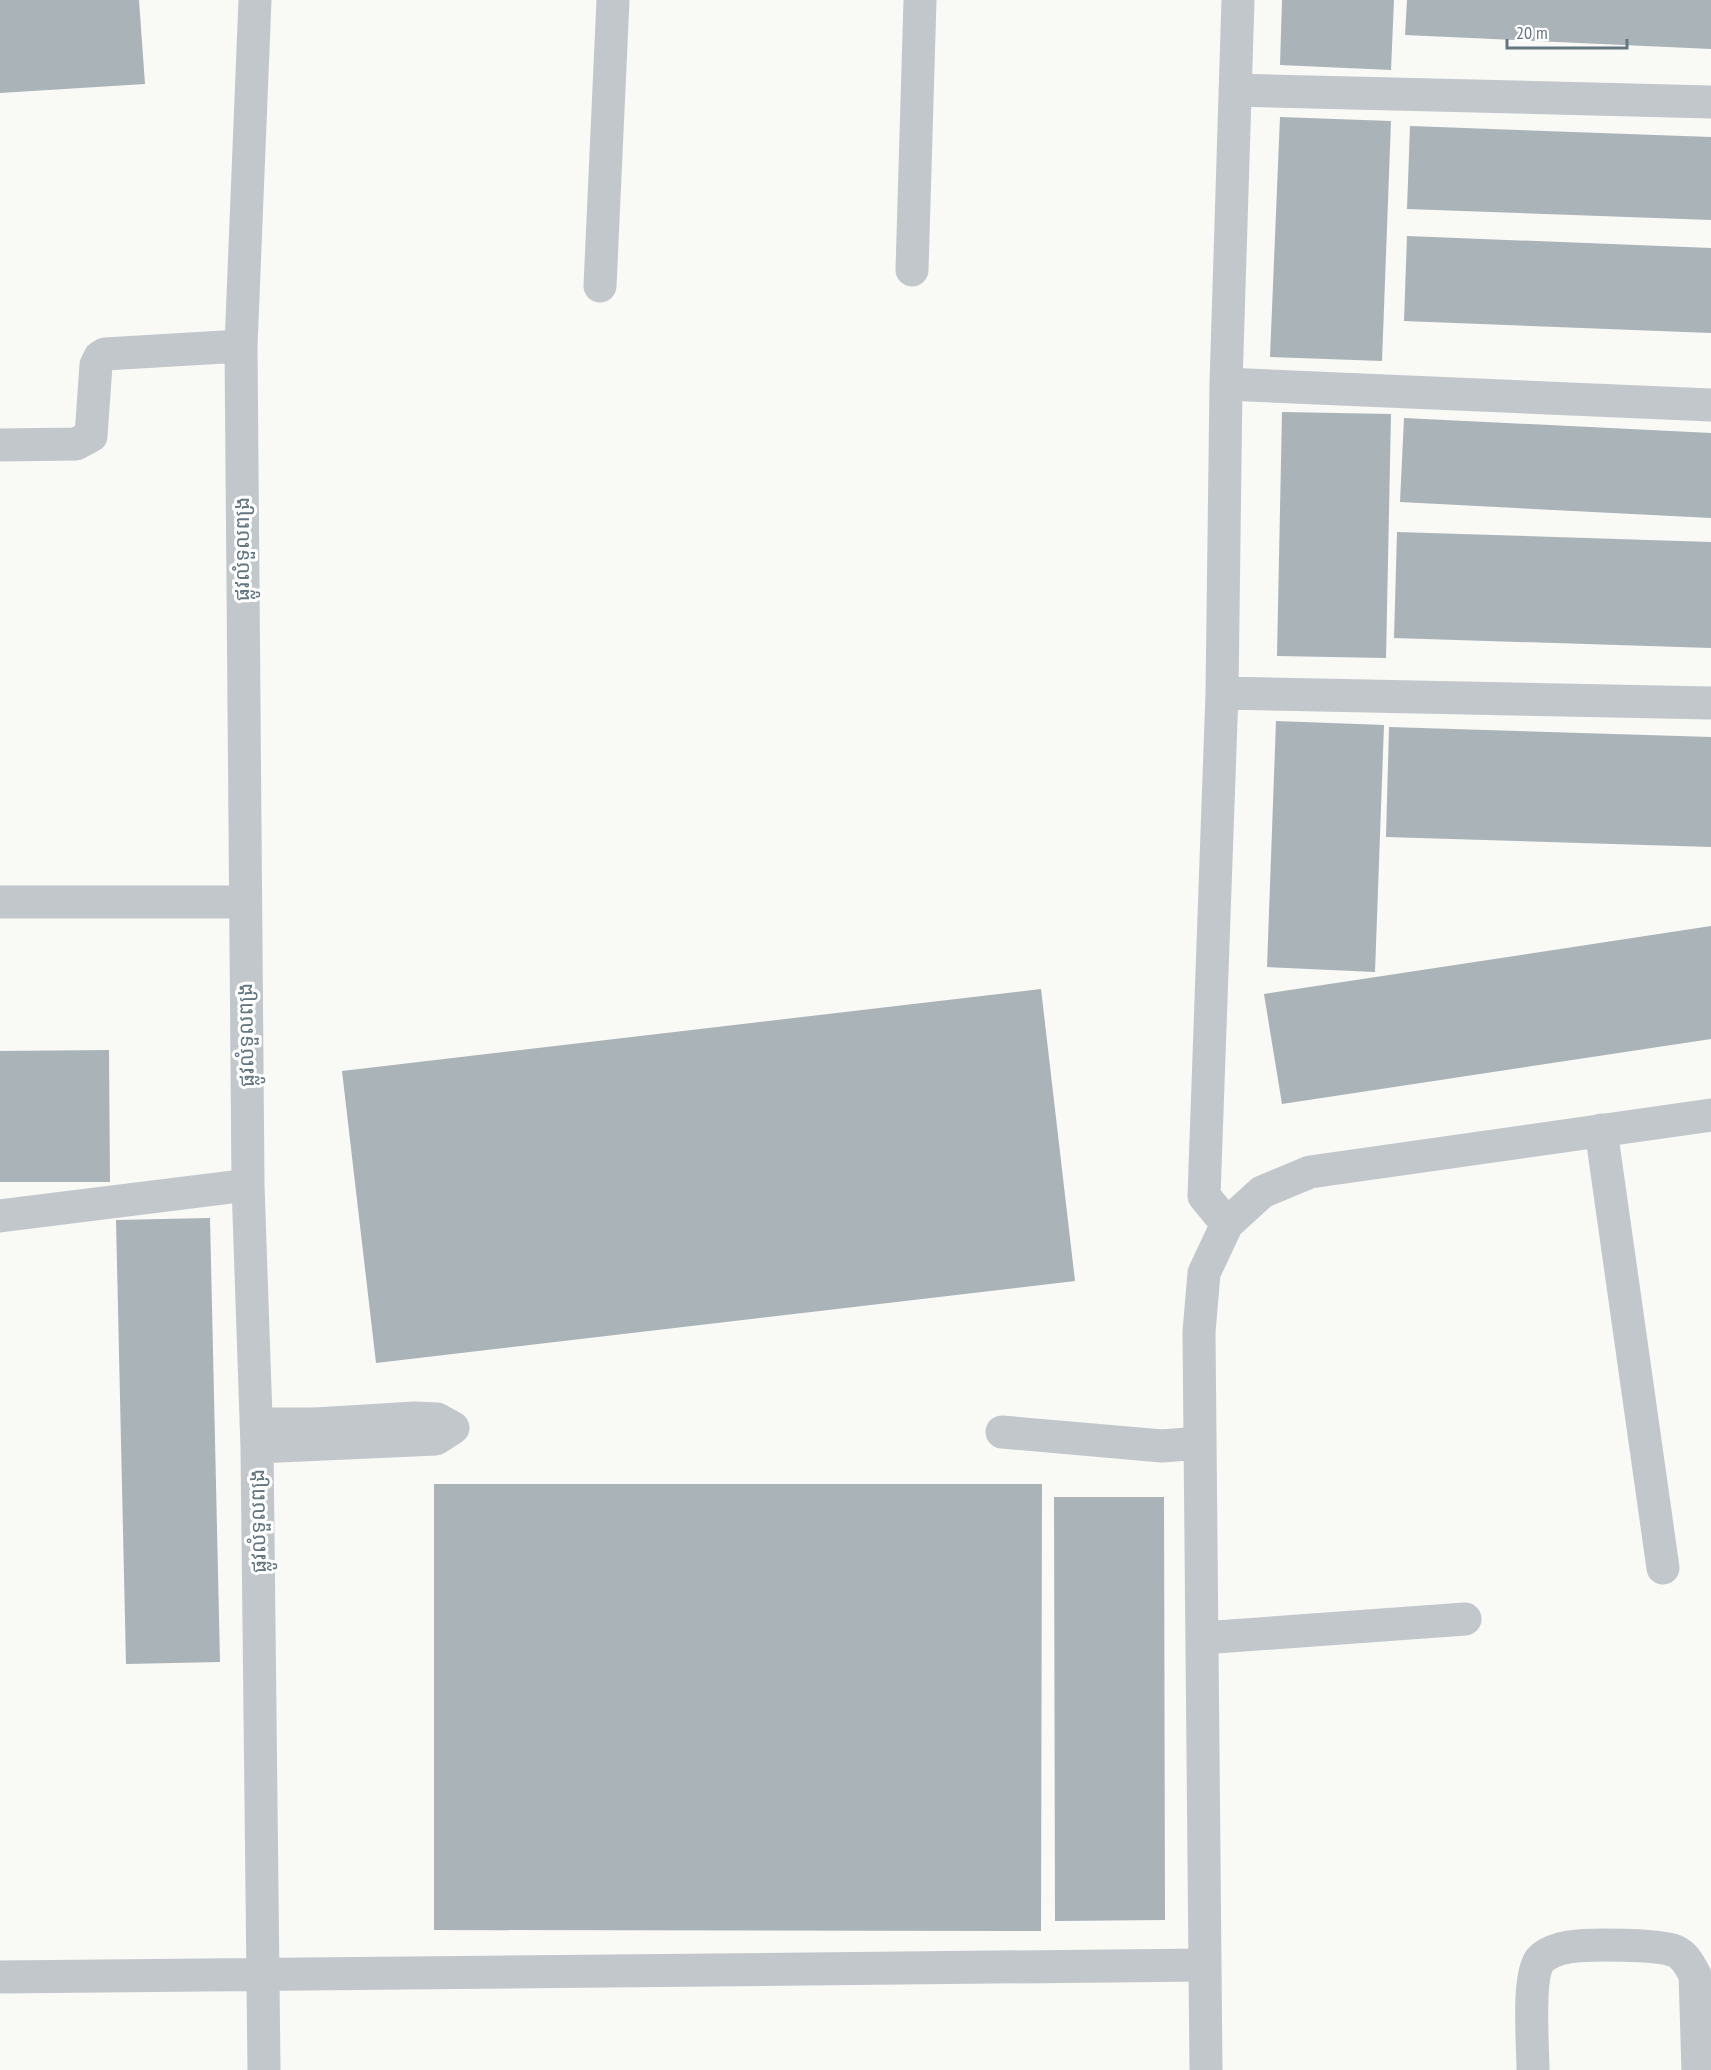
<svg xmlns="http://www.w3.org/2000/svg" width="1711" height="2070" viewBox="0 0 1711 2070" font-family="'PT Sans Narrow','Noto Sans Khmer',sans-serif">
<rect width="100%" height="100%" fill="#f9f9f6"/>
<!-- building -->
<path fill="#a9b3b8" d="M0,0H139L145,84L0,93Z
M1282,0H1394L1391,70L1280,65Z
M1407,0H1711V49L1405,35Z
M1280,117L1391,121L1382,361L1270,357Z
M1410,126L1711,137V220L1407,209Z
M1407,236L1711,248V333L1404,321Z
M1282,412L1391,414L1386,658L1277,656Z
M1404,418L1711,433V518L1400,502Z
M1397,532L1711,542V648L1394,638Z
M1276,721L1384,725L1375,972L1267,967Z
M1389,727L1711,737V847L1386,837Z
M1711,926V1039L1282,1104L1264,994Z
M1041,989L1075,1281L376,1363L342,1071Z
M109,1050L110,1182H0V1051Z
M210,1218L220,1662L126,1664L116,1220Z
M434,1484H1042L1041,1931L434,1930Z
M1054,1497H1164L1165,1920L1055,1921Z"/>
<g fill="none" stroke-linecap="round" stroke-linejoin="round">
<!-- minor -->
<path stroke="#c2c7cb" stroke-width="33" d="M255,0L241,346L248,1185L257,1447L264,2070
M1235,90L1711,102
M912,270L920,0
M600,286L613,0
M1226,384L1711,405
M0,445L76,444L91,436L96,365L100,357L105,354L241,346
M1222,693L1711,703
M0,902H245
M1601,1130L1663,1568
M0,1216L248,1185
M1227,1224L1204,1196L1222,693L1226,384L1238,0
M256,1424H315L415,1418L437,1419L453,1428L436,1439L257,1447
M1002,1432L1162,1446L1200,1443
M1202,1638L1465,1619
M0,1977L1205,1965
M1206,2070L1199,1332L1204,1273L1227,1224L1262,1192L1310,1172L1711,1115
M1533,2070C1533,2047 1527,1977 1540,1960C1546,1953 1560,1948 1569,1947C1588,1944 1658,1944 1675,1951C1685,1955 1690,1966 1695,1975L1698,2070"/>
</g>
<g text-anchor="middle" stroke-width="6" stroke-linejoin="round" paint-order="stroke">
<!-- street labels -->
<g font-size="21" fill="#637782" stroke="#fff">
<text transform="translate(242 549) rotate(-90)" y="7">ផ្លូវលំទួលពង្រ</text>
<text transform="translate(246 1035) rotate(-91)" y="7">ផ្លូវលំទួលពង្រ</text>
<text transform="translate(258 1521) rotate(-91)" y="7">ផ្លូវលំទួលពង្រ</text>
</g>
</g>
<!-- scale -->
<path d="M1507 39v9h120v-9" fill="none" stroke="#637782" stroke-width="3"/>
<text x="1516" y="39" font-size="18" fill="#637782" stroke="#ffffff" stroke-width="4.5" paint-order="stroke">20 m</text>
</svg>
